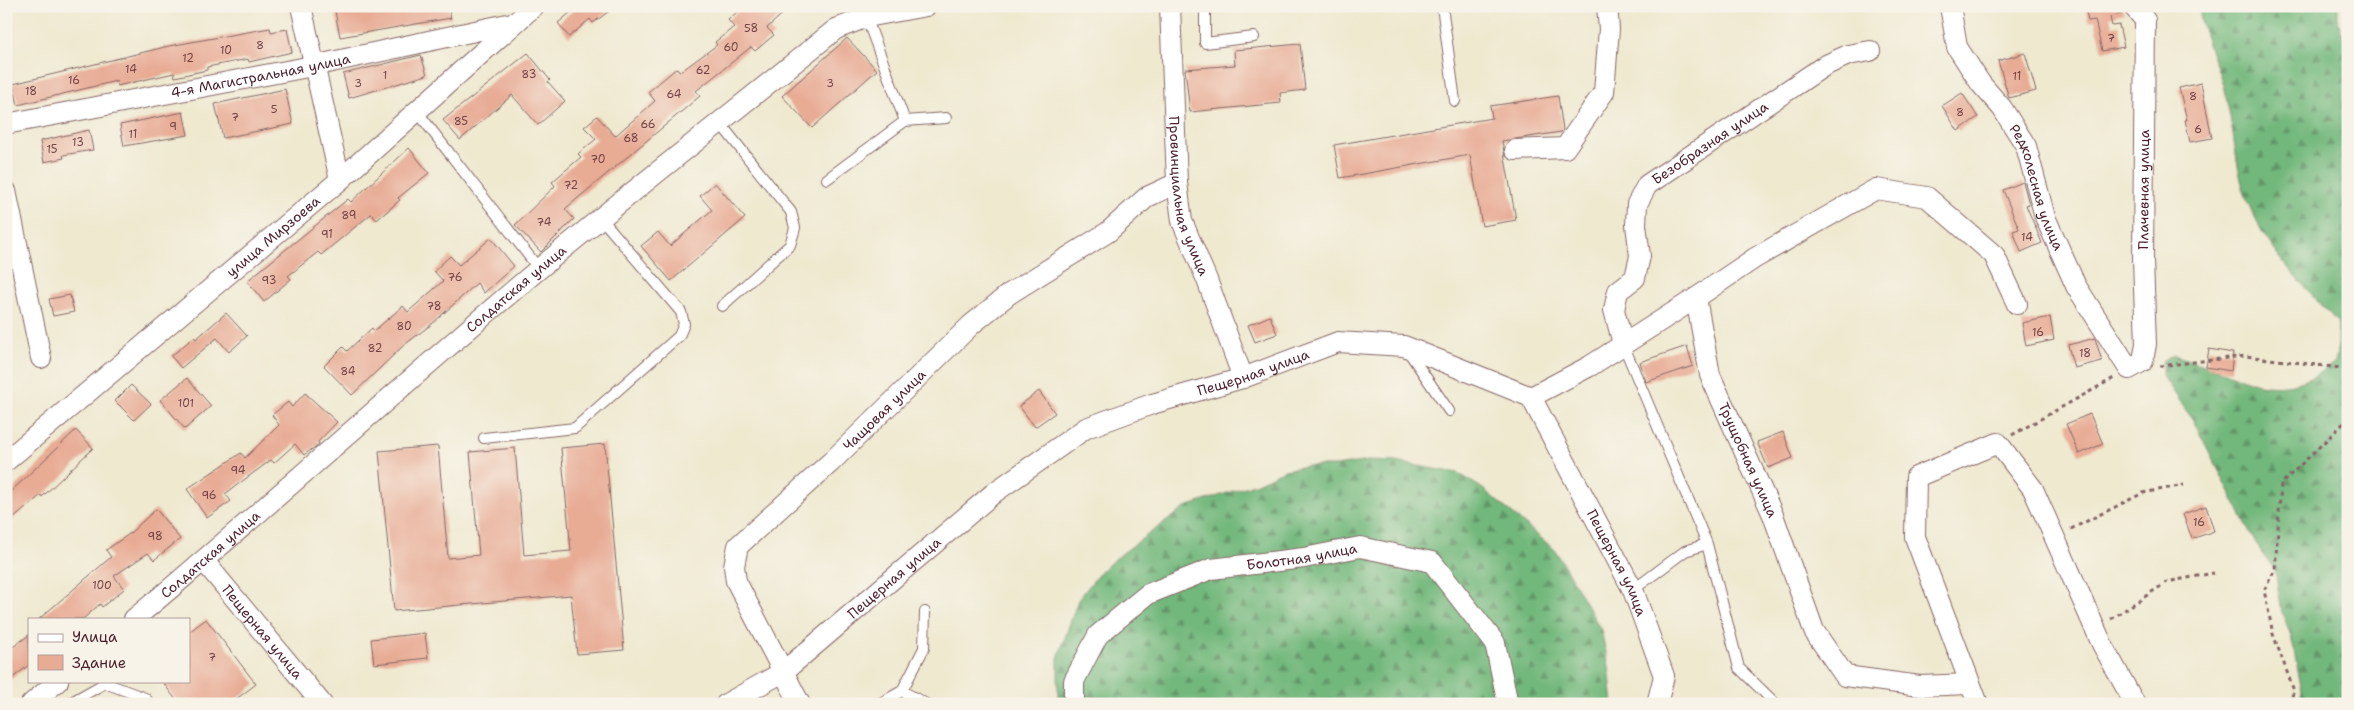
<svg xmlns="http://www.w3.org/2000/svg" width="2354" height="710" viewBox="0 0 2354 710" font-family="'Shantell Sans',sans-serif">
<defs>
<pattern id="forest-firs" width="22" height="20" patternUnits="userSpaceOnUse" patternTransform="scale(1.25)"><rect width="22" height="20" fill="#72b87c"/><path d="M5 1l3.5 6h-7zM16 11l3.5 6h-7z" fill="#609566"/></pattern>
</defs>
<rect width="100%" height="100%" fill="#f7f3e8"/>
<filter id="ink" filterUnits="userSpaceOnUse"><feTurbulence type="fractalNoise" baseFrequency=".02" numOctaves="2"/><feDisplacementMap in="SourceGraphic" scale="10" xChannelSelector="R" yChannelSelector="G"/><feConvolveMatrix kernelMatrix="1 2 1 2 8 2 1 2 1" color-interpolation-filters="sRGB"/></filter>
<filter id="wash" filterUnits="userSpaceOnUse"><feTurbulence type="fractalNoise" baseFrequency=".0096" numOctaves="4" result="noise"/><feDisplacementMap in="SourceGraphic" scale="20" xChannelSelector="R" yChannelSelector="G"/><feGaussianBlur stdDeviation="1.12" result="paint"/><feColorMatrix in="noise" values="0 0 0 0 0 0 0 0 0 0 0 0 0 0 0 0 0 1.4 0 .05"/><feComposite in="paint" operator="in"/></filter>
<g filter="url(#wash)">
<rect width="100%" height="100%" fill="#efe9d0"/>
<!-- forest -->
<path fill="url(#forest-firs)" stroke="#5e6c54" d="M2199,6H2338V20L2344,40L2348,62V704H2299L2302,691L2291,636L2282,612L2275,570L2256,544L2193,420L2162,375V362L2174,355L2258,384C2291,389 2309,382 2335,362L2338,347V323C2298,278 2256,241 2241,180C2234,149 2232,117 2223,86C2216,59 2201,35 2199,6Z
M1369,461L1395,462L1458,473L1483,489L1555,550L1601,630L1609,666L1613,704H1058V658L1078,600L1101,571L1120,555L1186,507L1257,483L1285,470L1307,466H1336Z"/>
<g id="blocks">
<!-- building -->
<path fill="#e8ab94" d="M334,6H448L451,18L340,37Z
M578,6H616L593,23L590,19L569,37L558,23Z
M744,6H791L767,28L774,35L755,51L751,47L696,91L700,96L565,209L574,219L541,252L515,225L555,186L552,182L581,157L578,154L596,139L584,127L597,116L615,136L655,101L648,92L677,68L680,72L717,45L715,42L734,27L728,20Z
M2085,6H2121L2124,13L2110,17L2112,26L2119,25L2124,47L2102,51L2095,20L2088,21Z
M270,28L271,32L287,29L292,52L249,62L248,59L207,67V70L175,77L174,73L117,86L116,81L18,105L13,84L169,46Z
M847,38L877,70L812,128L782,96Z
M1300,44L1305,90L1280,93L1281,103L1190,112L1185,69L1235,65L1234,50Z
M528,53L550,80L548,82L565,101L538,125L512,95L460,140L443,120Z
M2025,53L2036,91L2009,98L1998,61Z
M421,55L427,75L349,98L343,74Z
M2201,83L2212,138L2190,142L2185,120H2187L2179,88Z
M285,89L293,124L223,138L215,104Z
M1962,93L1978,117L1958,131L1942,106Z
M1558,96L1563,130L1561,132L1502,141L1516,220L1482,226L1470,155L1340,178L1334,145L1492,118L1490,106Z
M183,112L188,135L124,146L120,125Z
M89,130L93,150L63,155L64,158L44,162L40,141Z
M409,148L429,173L398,198L400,200L377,220L371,214L321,255L318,252L288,276L291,279L264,302L247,281L348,199L351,202Z
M2023,182L2029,204L2026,205L2042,243L2021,252L2013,231L2019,229L2003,190Z
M715,183L745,218L671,281L641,246L658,232L670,246L712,210L700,196Z
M491,238L514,266L484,293L477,283L432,324L404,345L352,395L324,366L343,347L347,351L372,328L374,331L403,306L408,312L443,281L434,271L450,256L459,265Z
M70,295L74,312L53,316L49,299Z
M226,313L247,336L229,352L217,338L181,368L171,356L194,337L196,339Z
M1270,316L1277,334L1255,342L1248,325Z
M2050,317L2054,340L2026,346L2022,323Z
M2095,338L2102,361L2074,368L2068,345Z
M1687,346L1693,366L1646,382L1640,362Z
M2209,349L2233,353L2231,371L2206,367Z
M187,378L211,406L185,429L160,400Z
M131,385L151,404L134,420L115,401Z
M1039,391L1055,413L1035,427L1019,406Z
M305,393L337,422L318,442L319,444L304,455L295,444L274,463L271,460L225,494L231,501L207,518L187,489L241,453L245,458L279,425L272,415L288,402L292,407Z
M2090,414L2103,444L2079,454L2066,424Z
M76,430L93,448L42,497L41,495L6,525V496Z
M1783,432L1793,458L1768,468L1757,442Z
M605,444L624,650L577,654L571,595L394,611L379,451L438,446L448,558L479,555L470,452L515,448L524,555L571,551L561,448Z
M2206,506L2214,531L2192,539L2183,514Z
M156,509L180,539L154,560L148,553L114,576L124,589L102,607L100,604L83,619H39L111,557L106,550L129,534Z
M206,619L256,684L230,704H179L162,681H189V632Z
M425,633L428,658L374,664L371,639Z
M29,635V665L6,683V652Z"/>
</g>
</g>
<g filter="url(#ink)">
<use href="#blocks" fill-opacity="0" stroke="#846665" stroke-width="1"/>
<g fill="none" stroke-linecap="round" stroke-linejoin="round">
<defs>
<path id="service" d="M1205,6V43L1254,37
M1442,6L1455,101
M416,110L539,269
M905,121L946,118
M720,123L791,212L795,228L790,245L722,306
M827,179L905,121L862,6
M1623,344L1707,544L1685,551L1633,590
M1408,351L1449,411
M484,438L575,428L679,336L684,324L681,312L600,217
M1707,544L1739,668L1776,704
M902,691L926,704
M68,704L105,683L145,698L150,704
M879,704L902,691L924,648L925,612"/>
<g id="minor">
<path d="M301,6L340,180"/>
<path id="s1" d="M1170,6L1177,183L1182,221L1207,280L1243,378"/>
<path id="s2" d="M1950,6L1957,47L1981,84L2002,108L2026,146L2045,217L2076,286L2129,369L2143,361L2146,344L2143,260L2145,20L2133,6"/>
<path id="s3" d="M6,124L313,66L512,23"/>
<path d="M1515,150L1565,148L1604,92L1609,29L1607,6"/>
<path d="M6,191L41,358"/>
<path d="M1696,298L1755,258L1876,189L1927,197L1994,255L2017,304"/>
<path id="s4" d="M1623,344L1614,310L1618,291L1635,278L1640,256L1636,225L1637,204L1647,185L1824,66L1848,55L1870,51"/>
<path id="s5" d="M1531,397L1590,366L1696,298L1710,375L1773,515L1814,631L1845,676L1920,686L1969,684"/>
<path id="s6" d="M6,461L340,180L534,6"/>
<path id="s7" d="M204,561L322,704"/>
<path id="s8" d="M134,619C258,516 377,407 500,302C609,208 724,120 836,29L867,17L926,6"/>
<path d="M31,704L58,681"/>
<path id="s9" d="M726,704L783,672L995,492L1086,428L1152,404L1243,378L1338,342L1404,346L1531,397L1633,590L1664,676L1657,704"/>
<path id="s10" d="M800,704L736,581L734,566L738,546L831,462L971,325L1009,294L1108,232L1147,197L1177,183"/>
<path id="s11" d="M1074,704V681L1098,635L1148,594L1211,569L1304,558L1360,547L1432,562L1495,643L1508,704"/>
<path d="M1978,704L1915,537L1916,477L1998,443L2033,489L2102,644L2135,704"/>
</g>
</defs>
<!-- service casing -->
<use href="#service" stroke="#846665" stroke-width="12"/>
<!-- minor casing -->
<use href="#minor" stroke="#846665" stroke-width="22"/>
<!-- path -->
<path stroke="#846665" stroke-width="3" stroke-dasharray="4 4" stroke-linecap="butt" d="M2160,366L2245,356L2348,369
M2012,435L2114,378
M2071,529L2143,493L2184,485
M2111,619L2167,582L2214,573
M2289,704L2294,691L2273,634L2264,590L2275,570L2281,484L2348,419"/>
<!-- service -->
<use href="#service" stroke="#fff" stroke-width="10"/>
<!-- minor -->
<use href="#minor" stroke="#fff" stroke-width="20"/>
</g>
</g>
<g text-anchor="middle" stroke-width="4" stroke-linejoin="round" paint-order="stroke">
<!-- number labels -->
<g font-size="11" fill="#724245">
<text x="751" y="32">58</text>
<text x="2111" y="42">7</text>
<text x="260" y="49">8</text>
<text x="731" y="51">60</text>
<text x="226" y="54">10</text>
<text x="188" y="62">12</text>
<text x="131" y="73">14</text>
<text x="703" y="74">62</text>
<text x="529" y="78">83</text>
<text x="385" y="79">1</text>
<text x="2017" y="80">11</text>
<text x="74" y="84">16</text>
<text x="358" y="87">3</text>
<text x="830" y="87">3</text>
<text x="31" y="95">18</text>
<text x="674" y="98">64</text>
<text x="2193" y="100">8</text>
<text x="274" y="113">5</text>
<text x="1960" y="116">8</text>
<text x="235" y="121">7</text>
<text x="461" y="125">85</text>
<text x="648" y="128">66</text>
<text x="173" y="130">9</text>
<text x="2198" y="133">6</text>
<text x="133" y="138">11</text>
<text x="631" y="142">68</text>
<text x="78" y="146">13</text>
<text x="52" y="153">15</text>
<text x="598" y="163">70</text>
<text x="571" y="189">72</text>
<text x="349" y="219">89</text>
<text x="544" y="226">74</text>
<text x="327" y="238">91</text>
<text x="2027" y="241">14</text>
<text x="455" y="281">76</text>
<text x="269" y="284">93</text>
<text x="434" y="310">78</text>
<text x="404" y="330">80</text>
<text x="2038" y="336">16</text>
<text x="375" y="352">82</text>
<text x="2085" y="357">18</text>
<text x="348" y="375">84</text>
<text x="186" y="407">101</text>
<text x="238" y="474">94</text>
<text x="209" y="499">96</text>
<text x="2199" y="526">16</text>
<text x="155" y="540">98</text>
<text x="102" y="589">100</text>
<text x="212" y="661">7</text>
</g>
<!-- street labels -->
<g font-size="14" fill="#4a1f2b" stroke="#f7f3e8">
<text dy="5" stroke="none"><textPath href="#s3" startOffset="259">4-я Магистральная улица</textPath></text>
<text dy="5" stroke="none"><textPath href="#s4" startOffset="248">Безобразная улица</textPath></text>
<text dy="5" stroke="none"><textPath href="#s2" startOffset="205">Редколесная улица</textPath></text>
<text dy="5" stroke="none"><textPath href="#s2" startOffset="598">Плачевная улица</textPath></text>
<text dy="5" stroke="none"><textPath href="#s1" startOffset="192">Провинциальная улица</textPath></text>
<text dy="5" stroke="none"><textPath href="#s6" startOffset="349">улица Мирзоева</textPath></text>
<text dy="5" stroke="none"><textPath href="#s8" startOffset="505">Солдатская улица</textPath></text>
<text dy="5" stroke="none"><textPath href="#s9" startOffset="631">Пещерная улица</textPath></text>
<text dy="5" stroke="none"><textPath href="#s10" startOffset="374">Чащовая улица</textPath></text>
<text dy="5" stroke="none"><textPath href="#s5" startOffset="364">Трущобная улица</textPath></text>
<text dy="5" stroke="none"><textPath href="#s8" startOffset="100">Солдатская улица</textPath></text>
<text dy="5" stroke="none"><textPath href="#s11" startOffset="299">Болотная улица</textPath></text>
<text dy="5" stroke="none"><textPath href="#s9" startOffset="1111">Пещерная улица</textPath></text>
<text dy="5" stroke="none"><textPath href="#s9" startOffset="211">Пещерная улица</textPath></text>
<text dy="5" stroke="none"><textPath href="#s7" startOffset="92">Пещерная улица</textPath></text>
</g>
</g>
<!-- margin -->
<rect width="2354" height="710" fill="none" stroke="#f7f3e8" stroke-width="25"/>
<!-- legend -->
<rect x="28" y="618" width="162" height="65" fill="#f7f3e8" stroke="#b29e9c"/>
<rect x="38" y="634" width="25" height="8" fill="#ffffff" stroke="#b29e9c"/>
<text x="72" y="642" font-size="15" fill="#4a1f2b">Улица</text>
<rect x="38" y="655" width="25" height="15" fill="#e8ab94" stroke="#b29e9c"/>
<text x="72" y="668" font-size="15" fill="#4a1f2b">Здание</text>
</svg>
